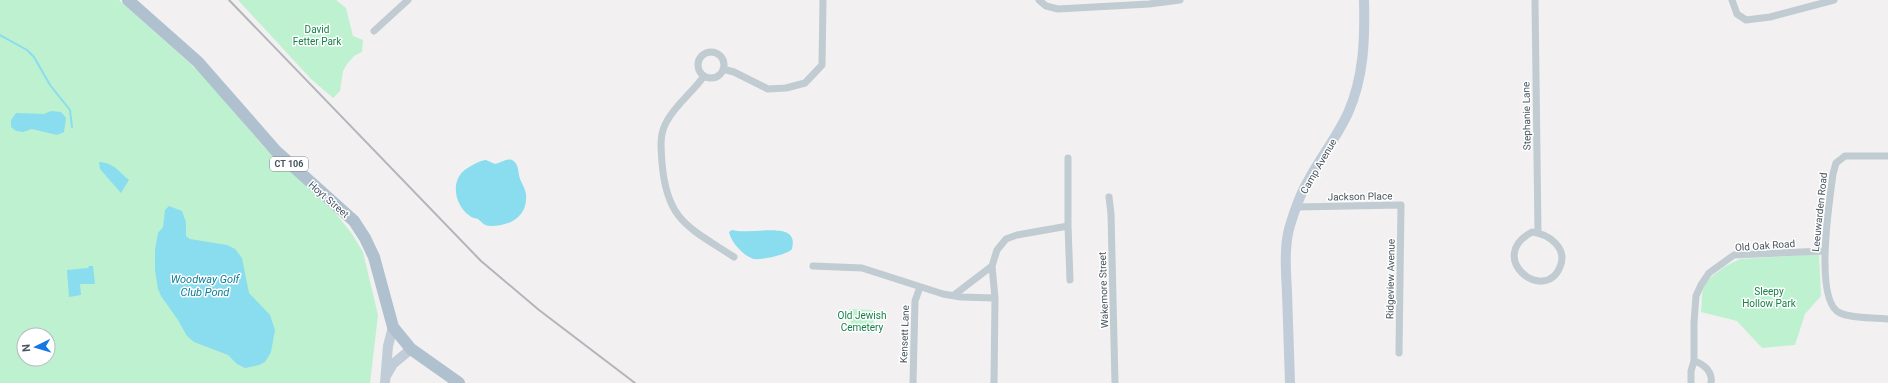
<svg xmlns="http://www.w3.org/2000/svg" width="1888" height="383" viewBox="0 0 1888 383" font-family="Roboto,sans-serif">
<rect width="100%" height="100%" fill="#f2f0f0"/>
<!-- green -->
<path fill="#bdf1d0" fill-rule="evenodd" d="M0,0H119L203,75L263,146L334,211L352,234L363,252L378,315L370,383H0ZM24,335H48V359H24Z
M238,0H336L346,8L353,36L363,40L362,52L354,56L347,64L343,71L340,91L333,98L311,79Z
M1819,254L1821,296L1805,314L1795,345L1762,348L1737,321L1701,312C1702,305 1701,297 1703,290C1706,277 1729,263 1741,259Z
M849,309L874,310L873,333L852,331Z"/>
<!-- water -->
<path fill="#89ddef" d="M51,111L61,112L66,118L64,132L57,135L32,129L23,132L16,131L11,127V120L16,113L44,114Z
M486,160L495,164C500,163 507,158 512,160C519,163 518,173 520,179C522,184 525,188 526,194C528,216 511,226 491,226C484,226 483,223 478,219C476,218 472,218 470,216C454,205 450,180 466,169C473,165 478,161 486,160Z
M99,162C114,163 118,171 129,180L121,193L100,169Z
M169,206L182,211L186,222V236L190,239L227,245L235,249L242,258L249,293L270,315L275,330L271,352L265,362L259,365L245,368L237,364L228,355L194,342L187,336L178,320L161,296L158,289L155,270V250L158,233L163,227L165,210Z
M732,230C746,234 779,226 789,234C794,238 793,244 792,249C787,255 761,260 754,259C743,256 731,242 729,232Z
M89,266H93L95,284H80L81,295L69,297L67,270L88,268Z"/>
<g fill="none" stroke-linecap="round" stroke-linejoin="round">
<!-- stream -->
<path stroke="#89ddef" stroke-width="2" d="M0,35L27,50L34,57L50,85L70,110L72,127"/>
<!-- street -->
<path stroke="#c0cbd2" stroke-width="7" d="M1039,0L1046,6L1058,9L1149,4L1180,0
M1535,0L1538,233
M1732,0L1737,14L1746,20L1770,17L1834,0
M374,31L408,0
M698 65a13 13 0 1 1 26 0a13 13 0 1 1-26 0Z
M723,69L734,72L768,89L786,88L805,83L822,65L823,0
M704,76C693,92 676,104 667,121C659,134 661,148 662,163C667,221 688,227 734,257
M1888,156H1845L1836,163L1833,174C1830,199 1813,301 1840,313C1853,319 1873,317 1888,319
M1068,158V226
M1109,197L1111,214L1115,383
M1296,207L1401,205L1399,353
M1532,232C1549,234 1568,248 1560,267C1544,305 1485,257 1532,232Z
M813,266L862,268L943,294L961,297L995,298
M954,295L992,266
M1694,361V323L1696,296L1701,285L1709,273L1734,255L1824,251
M913,383L915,301L920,287
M994,383L995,298L992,266L997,250L1006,239L1017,235L1068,226L1070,280
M1691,383V371L1694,361C1704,364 1713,372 1711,383"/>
<!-- secondary -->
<path stroke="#c0ccd7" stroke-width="10" d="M386,376L393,364L411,349
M385,383L388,346L393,327
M1290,383C1289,353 1288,322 1287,292C1286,272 1284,249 1289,229C1294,212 1299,196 1308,181C1320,158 1337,137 1348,113C1364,77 1365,39 1364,0"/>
<!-- primary -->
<path stroke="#afc0cf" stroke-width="12" d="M128,0L198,62L276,151L354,221L365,238L374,257L393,327L411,349L459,383"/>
<!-- rail -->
<path stroke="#b2b5ba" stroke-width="2" d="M229,0L481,261L539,310L635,383"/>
</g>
<g text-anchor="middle" stroke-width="3" stroke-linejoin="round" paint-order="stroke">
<!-- shield labels -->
<rect fill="#fff" stroke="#7e878e" stroke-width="1" x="270" y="157" width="38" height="14" rx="3"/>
<g font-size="9" font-weight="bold" fill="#47545e">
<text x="289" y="167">CT 106</text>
</g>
<!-- park labels -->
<g font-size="10" fill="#158248" stroke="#fff">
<text x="317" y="33">David<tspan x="317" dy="12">Fetter Park</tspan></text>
<text x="1769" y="295">Sleepy<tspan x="1769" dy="12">Hollow Park</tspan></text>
<text x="862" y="319">Old Jewish<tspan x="862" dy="12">Cemetery</tspan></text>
</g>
<!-- street labels -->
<g font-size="10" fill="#47545e" stroke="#fff">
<text transform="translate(1526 116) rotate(-91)" y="4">Stephanie Lane</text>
<text transform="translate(1318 166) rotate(-60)" y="4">Camp Avenue</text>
<text transform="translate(1360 196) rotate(-1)" y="4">Jackson Place</text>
<text transform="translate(329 199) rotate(41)" y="4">Hoyt Street</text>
<text transform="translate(1819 212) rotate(-84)" y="4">Leeuwarden Road</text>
<text transform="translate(1765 245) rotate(-4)" y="4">Old Oak Road</text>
<text transform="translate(1390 279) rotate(-89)" y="4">Ridgeview Avenue</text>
<text transform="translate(1103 290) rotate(-92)" y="4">Wakemore Street</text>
<text transform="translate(904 334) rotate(-88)" y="4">Kensett Lane</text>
</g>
<!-- water labels -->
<g font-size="11" font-style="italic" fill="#097e98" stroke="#fff">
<text x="205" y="283">Woodway Golf<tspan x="205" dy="13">Club Pond</tspan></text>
</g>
</g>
<!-- north arrow -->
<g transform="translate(36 347) rotate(265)"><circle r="19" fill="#ffffff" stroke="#b5bbbf"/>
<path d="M0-3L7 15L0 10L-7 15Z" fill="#1477e8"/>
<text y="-6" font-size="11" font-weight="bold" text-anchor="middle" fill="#47545e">N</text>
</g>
</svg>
